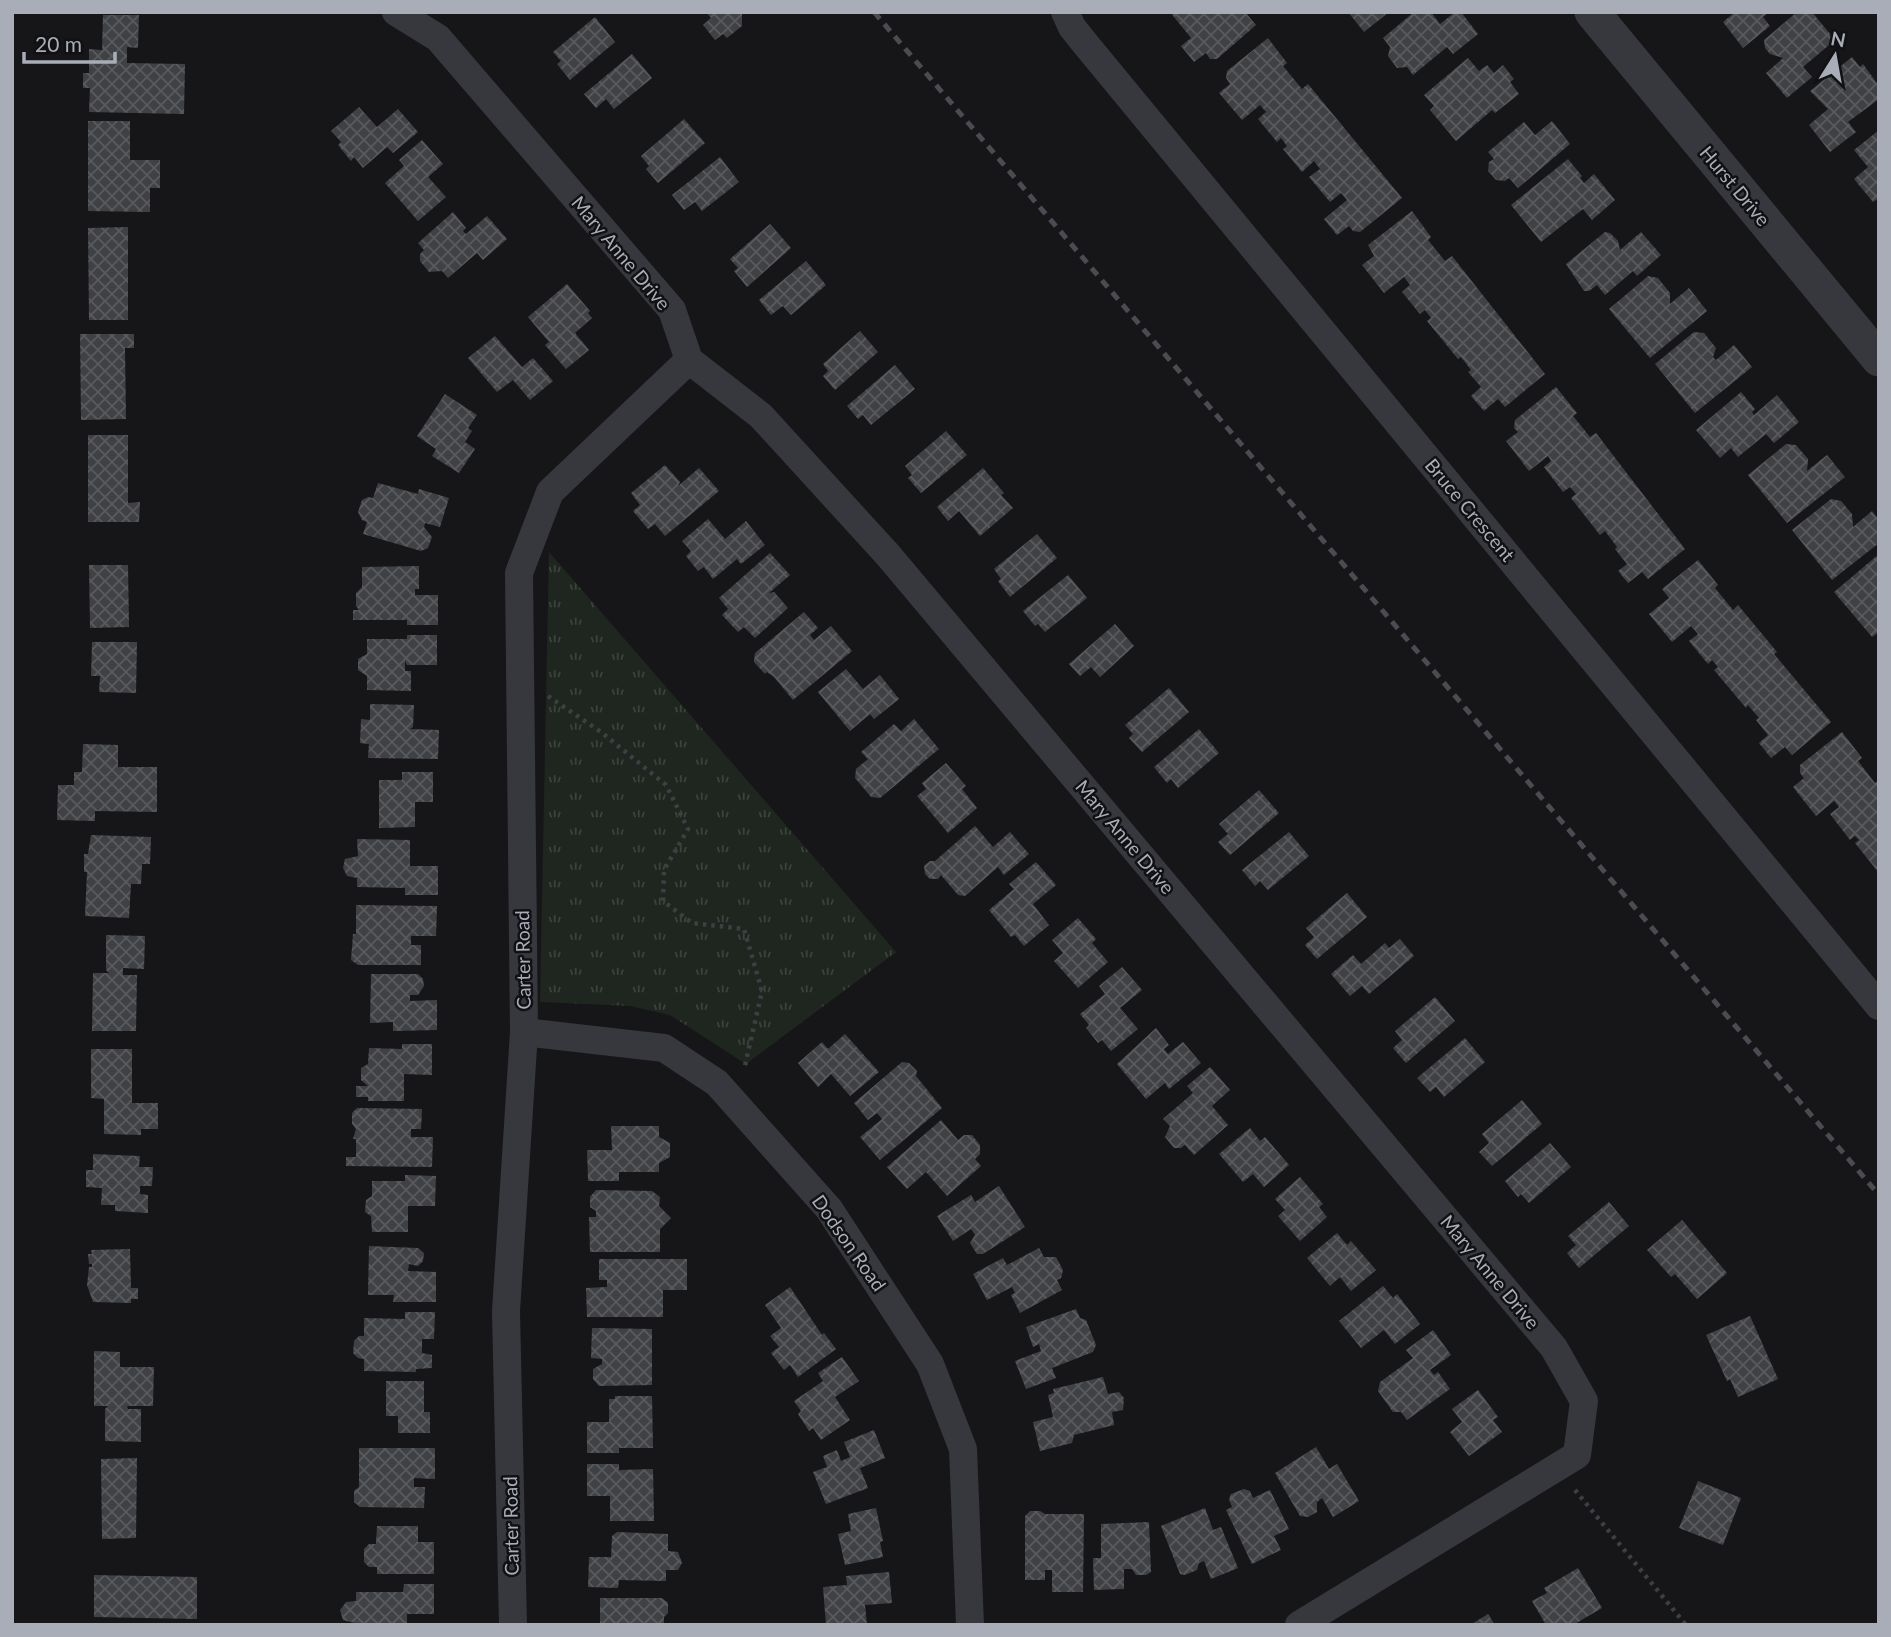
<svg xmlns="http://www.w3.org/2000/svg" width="1891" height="1637" viewBox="0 0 1891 1637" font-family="Lato,sans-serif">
<defs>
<pattern id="grass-tufts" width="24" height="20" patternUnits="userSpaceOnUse" patternTransform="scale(1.75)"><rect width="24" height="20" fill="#1e261f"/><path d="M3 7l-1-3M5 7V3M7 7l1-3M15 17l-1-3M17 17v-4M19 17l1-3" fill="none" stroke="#3c433d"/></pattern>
<pattern id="building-cross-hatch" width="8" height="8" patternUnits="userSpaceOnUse" patternTransform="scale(1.75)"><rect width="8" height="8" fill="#404145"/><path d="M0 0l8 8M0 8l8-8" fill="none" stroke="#595a5e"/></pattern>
</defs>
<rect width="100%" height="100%" fill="#161618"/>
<!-- grass -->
<path fill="url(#grass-tufts)" d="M549,552L896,952L746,1064L670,1015L630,1006L540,1002Z"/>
<!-- building -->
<path fill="url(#building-cross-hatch)" d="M706,12H742V26L727,38L723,34L715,40L703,25L711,18Z
M1170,12H1245L1256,25L1217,59H1210L1206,53L1194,62L1181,46L1191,38Z
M1348,12H1389L1364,32Z
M1414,12H1431L1440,24L1455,12H1461L1478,34L1453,54L1447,47L1413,75L1407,67L1397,68L1388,56L1390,47L1383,38Z
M1735,12H1769L1763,17L1770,26L1743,48L1723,22Z
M1797,12H1812L1835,40L1803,67L1812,77L1787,98L1766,73L1783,58L1770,54L1765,48L1764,40Z
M103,15H139L138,48L127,47V63L185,64L184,114L89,112L90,88H83V73H89V49L102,50Z
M595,17L615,42L570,80L557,64L561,61L553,52Z
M1268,38L1287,63L1283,66L1302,89L1308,84L1402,198L1360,232L1353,231L1349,226L1337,235L1324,219L1347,200L1341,193L1330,202L1309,177L1320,169L1314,161L1302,172L1283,149L1287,146L1281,138L1277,142L1258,119L1266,112L1260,105L1242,120L1219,93L1230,84L1226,78L1227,71Z
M632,54L652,78L614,109L606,99L596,108L584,94Z
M1852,57L1860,67L1863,64L1879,86V99L1848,122L1856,132L1830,152L1809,125L1828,109L1810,91Z
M1468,58L1479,71L1487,65L1494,73L1503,65L1514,79L1510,82L1519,94L1495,113L1492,110L1456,141L1430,110L1434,106L1424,95Z
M359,107L377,127L398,109L418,132L393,153L387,147L363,168L354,157L351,161L338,145L341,142L331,131Z
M684,119L705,143L658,183L646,169L649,166L641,156Z
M88,121H130V160H160V188H150V212L88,211Z
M1552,121L1570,144L1518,188L1509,178L1505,181L1496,180L1488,171L1489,162L1494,159L1488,152L1524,122L1535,135Z
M1879,130V198L1873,202L1854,179L1868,167L1854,150Z
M422,140L443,164L428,177L446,197L418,221L385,183L404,166L399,160Z
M720,157L739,182L702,211L695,202L684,210L672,195Z
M1568,159L1582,176L1580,178L1584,183L1594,174L1615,200L1592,220L1583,209L1541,242L1511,205Z
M1412,211L1431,237L1428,240L1445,261L1452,256L1545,374L1505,407L1498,399L1484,411L1471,396L1481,387L1468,372L1471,370L1461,357L1458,359L1427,321L1431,318L1425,310L1420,314L1402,292L1410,285L1404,277L1384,293L1362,265L1374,256L1368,245Z
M453,212L466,228L463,231L466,234L487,216L507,239L483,260L477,253L448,278L442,271L429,272L420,261V254L424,250L418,243Z
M770,224L791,248L747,287L734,271L738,268L730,259Z
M128,227V320H89L88,228Z
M1605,232L1610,233L1618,241L1620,250L1641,232L1661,255L1637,276L1633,271L1605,295L1597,285L1589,291H1584L1566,264Z
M806,261L826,285L791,315L783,306L771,315L759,300Z
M1648,276L1658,278L1670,293V304L1689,288L1707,311L1650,358L1609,309Z
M567,284L590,311L588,313L592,318L575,333L589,350L566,369L545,345L549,342L528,317Z
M860,331L878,352L835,390L823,376L828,371L823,364Z
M1694,332L1704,333L1716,348L1713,357L1716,360L1734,345L1752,367L1695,413L1655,364Z
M80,334H134V348H125L126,419L81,420Z
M495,336L522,367L533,358L553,381L530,400L513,380L497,392L468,358Z
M895,365L915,389L871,425L863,415L858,419L847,406Z
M1556,387L1577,413L1573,416L1590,437L1596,433L1685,549L1648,579L1642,572L1628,583L1618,571L1627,564L1615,549L1617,547L1605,531L1600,535L1571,498L1576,494L1570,487L1563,492L1544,467L1551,461L1548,456L1529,471L1506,441L1518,432L1514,428L1515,420Z
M1741,392L1755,409L1752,412L1754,415L1777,395L1799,422L1774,443L1766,434L1738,457L1731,448L1720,458L1696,430Z
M445,394L477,415L468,428L472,431L465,442L475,449L459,473L432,456L436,449L417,436Z
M946,431L967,455L921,493L908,478L912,475L905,466Z
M88,435H128V503L140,502L139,522H88Z
M1786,444L1796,445L1808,459L1807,471L1827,455L1845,477L1787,523L1748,475Z
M665,465L680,482L678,486L699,468L719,491L665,536L655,524L648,529L633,511L640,505L631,493Z
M983,468L1004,493L1001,495L1013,508L980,536L959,511L948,521L937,507Z
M378,483L418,494L419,489L449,498L440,527L425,523L424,527L432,537L428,548L421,551L363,534L367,522L362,520L358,512L362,500L368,497L373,498Z
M1831,499L1841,501L1852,514L1853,527L1872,511L1879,520V543L1832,580L1792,530Z
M708,519L725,539L746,521L765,545L741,564L737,559L713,579L704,567L698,571L686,556L691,551L682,541Z
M1037,534L1057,558L1010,597L998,581L1001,579L994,569Z
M770,553L790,575L769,593L774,592L788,608L755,638L744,627L738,632L722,615L728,609L719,598Z
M1879,554V632L1872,637L1834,592Z
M1698,560L1718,585L1715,588L1733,610L1738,605L1777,652L1774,654L1831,722L1792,755L1785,747L1771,758L1759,743L1768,735L1756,720L1759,718L1748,705L1746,708L1714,670L1718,667L1712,660L1708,664L1689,641L1698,634L1691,626L1672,642L1649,614L1669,598L1662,589Z
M89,565H128L129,627L90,628Z
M419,566V589H415V595H438V625H407V620H353V610H359L356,606V593L362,587V567Z
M1068,575L1087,598L1045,632L1038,624L1035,626L1023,611Z
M804,612L818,628L810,635L814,640L831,626L852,651L793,700L774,677L767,672L765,674L754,662L755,653Z
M1115,624L1134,646L1100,677L1091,667L1080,676L1069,664Z
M407,635H437V665H407L405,661V671H411V691L367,690V676L358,670V659L367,654V639H407Z
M92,642H137L136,693L99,692L100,676H91Z
M846,669L863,689L880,675L899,699L874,719L870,714L850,731L818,692Z
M1169,688L1189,712L1142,752L1129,738L1133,734L1125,725Z
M370,704L414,705L413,727L410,729L439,730L438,759L368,758L369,744L360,743L361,719L370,720Z
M914,719L939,749L880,798L871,797L855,778L856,769L868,759L861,752L894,724L901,731Z
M1199,729L1219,753L1178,788L1171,779L1167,783L1154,767Z
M1842,732L1862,758L1858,761L1875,783L1879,780V873L1855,843L1859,840L1855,836L1850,840L1830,814L1839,807L1834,801L1816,816L1793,787L1804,778L1800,773V765Z
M83,744L118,745V767H157V812L95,811V821L57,820L58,785H74V772H82Z
M946,763L966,786L962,789L977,808L948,833L917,796L926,789L922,783Z
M402,772H433V802H415V827L379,828V780H402Z
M1259,790L1279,813L1230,855L1218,842L1228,834L1219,824Z
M975,826L993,847L1010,832L1029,854L1004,875L998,867L965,896L958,895L941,875L938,879H930L925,874L924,866L930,861H935Z
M1289,832L1309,856L1268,890L1260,881L1255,886L1242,870Z
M91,835L151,837L150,864H142L141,884H131L129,918L85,916L87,872H84V854H88Z
M357,839L410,840V866H438V895H405V888L357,887V878L347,876L343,868L345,859L358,856Z
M1036,862L1056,885L1033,904L1049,925L1024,946L1015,935L1011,937L989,910L1014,889L1009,884Z
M1347,893L1367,917L1317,959L1305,945L1314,937L1306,928Z
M356,905L437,906L436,936H411V945H421V965H358L351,960L353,934H356Z
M1078,918L1096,939L1092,943L1108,962L1078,988L1054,961L1063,953L1052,940Z
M106,935L145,936L144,969L123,968V975H137L136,1031H92L93,973H109L106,970Z
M1400,939L1414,956L1369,994L1362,986L1350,996L1331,974L1353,955L1361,964L1385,943L1389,948Z
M1122,967L1142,990L1120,1008L1138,1029L1111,1051L1102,1040L1098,1043L1086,1028L1089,1025L1080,1014L1105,994L1099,986Z
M371,974H418L423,979L424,986L418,995H410V1001L437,1000V1030L393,1031V1022L370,1023Z
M1435,997L1455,1021L1406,1063L1393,1048L1402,1040L1395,1031Z
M1156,1028L1169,1045L1164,1049L1168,1054L1183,1042L1201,1063L1169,1089L1165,1083L1146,1099L1117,1064Z
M845,1034L879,1072L850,1096L831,1074L818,1087L798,1063L822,1042L828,1049Z
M1465,1038L1485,1062L1444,1097L1436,1087L1430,1092L1417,1078Z
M402,1044H432V1075L404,1074V1101H368V1097H356V1086H368L361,1080V1068L368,1064L369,1048L402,1049Z
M91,1049H132V1103H158V1129H141V1135L104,1134V1099L91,1098Z
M902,1062L909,1063L917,1071L916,1076L942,1108L880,1160L860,1137L882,1119L877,1113L868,1120L854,1103Z
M1210,1067L1230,1090L1212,1106L1228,1125L1194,1155L1185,1145L1181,1148H1174L1165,1137L1170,1126L1163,1119L1193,1093L1187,1086Z
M1522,1100L1542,1124L1492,1166L1479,1152L1489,1143L1482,1134Z
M357,1108L422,1109L421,1129H411V1137H433L432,1167L346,1166V1157H356V1139H353L356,1129L352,1124V1113Z
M941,1120L958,1140L964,1135H972L980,1145V1154L975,1159L981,1166L947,1196L926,1172L907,1189L887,1167Z
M611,1126H659V1137L670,1143V1157L659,1163V1172H619V1181H588L587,1150H612Z
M1250,1128L1260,1141L1265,1137L1289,1165L1264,1187L1253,1174L1243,1182L1219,1154Z
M1550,1143L1571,1167L1529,1203L1521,1194L1518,1197L1505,1181Z
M93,1154L140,1156L139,1167H153L152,1186H140V1194L148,1195V1213L115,1211V1205H101L102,1188L86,1187V1170H93Z
M405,1175L436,1176L435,1206H408V1232H372L371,1216L365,1212L366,1200L372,1196V1181H405Z
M1300,1177L1323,1204L1319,1207L1327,1217L1300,1241L1278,1216L1285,1210L1275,1199Z
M999,1186L1025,1227L983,1254H977L970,1243L975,1235L971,1229L953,1241L937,1216L971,1195L975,1202Z
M596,1190L652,1191L660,1197L659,1206L671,1218L660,1229V1252H590L589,1217H596V1211L590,1207V1197Z
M1609,1202L1629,1226L1579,1268L1567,1253L1576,1245L1568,1236Z
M1682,1220L1727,1273L1697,1299L1675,1274L1671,1277L1647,1250Z
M1337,1233L1347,1245L1351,1241L1376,1270L1351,1291L1340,1277L1330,1286L1307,1258Z
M369,1246L418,1248L424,1253L423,1261L418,1266L409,1264L408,1271L436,1272V1302H393L394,1295H368Z
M1039,1248L1044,1257H1056L1063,1270L1061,1278L1057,1280L1062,1290L1020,1313L1011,1295L1015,1293L1012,1287L987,1300L973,1274L1003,1258L1007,1265Z
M130,1249L131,1288H138V1299H131V1303L93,1302L87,1285L89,1267H92V1264H89L88,1254H92L91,1250Z
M599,1259H687V1290H663V1317H587L586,1288L607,1287V1280H599Z
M1383,1286L1393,1298L1397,1294L1420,1324L1395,1344L1384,1330L1361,1348L1339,1321Z
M790,1287L822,1335L824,1333L836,1349L798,1377L790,1365L784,1370L771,1353L779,1347L770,1336L781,1328L765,1305Z
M1076,1309L1080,1318L1086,1320L1096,1345L1093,1352L1052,1368L1056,1378L1026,1389L1015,1361L1041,1351L1039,1344L1033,1347L1026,1327Z
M405,1312H435L434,1339H422V1353L432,1355V1368L416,1369V1372L364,1371V1359L358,1358L353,1353L354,1341L359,1336H364V1318L405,1319Z
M1750,1316L1778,1379L1738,1397L1730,1379L1727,1381L1706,1335Z
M592,1328L652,1329V1385L599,1386L593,1379V1369L602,1364V1359L591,1358Z
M1433,1330L1451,1355L1430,1370L1434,1375L1438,1372L1450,1389L1407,1420L1401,1412H1393L1378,1391L1380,1382L1413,1358L1406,1350Z
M94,1351L120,1352V1367H154L153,1406H127L128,1409H141V1442L105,1441V1409L108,1406H94Z
M842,1357L859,1381L835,1397L850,1420L821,1440L813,1428L809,1431L798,1414L801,1411L794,1401L823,1381L818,1373Z
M1103,1377L1108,1394L1119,1392L1124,1398L1123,1410L1112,1412L1114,1425L1074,1435L1072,1443L1040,1451L1033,1422L1053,1417L1048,1395L1054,1393L1053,1389Z
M386,1381H424V1412H430V1433H398V1416H386Z
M1478,1390L1498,1417L1493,1420L1502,1432L1469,1456L1450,1432L1462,1422L1452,1409Z
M615,1396H652L653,1448H619V1453H587V1422H609V1399H615Z
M874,1430L885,1458L860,1468L868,1488L826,1504L813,1472L827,1467L823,1456L837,1450L841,1461L850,1457L844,1442Z
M1316,1447L1329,1469L1337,1464L1359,1501L1333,1517L1322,1498L1317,1502V1512L1308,1517L1300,1516L1275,1473Z
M359,1448H435V1479L414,1478V1487H425L424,1508L360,1507L354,1502V1491L359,1487Z
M137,1458L136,1538L102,1539L101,1459Z
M587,1464H619V1470L653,1469L654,1521H610V1496H587Z
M1698,1481L1741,1498L1723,1545L1679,1528Z
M1244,1489L1250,1491L1253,1498L1270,1490L1289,1529L1274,1536L1281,1550L1252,1564L1226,1510L1232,1507L1229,1499L1231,1494Z
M876,1508L883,1541L880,1542L883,1557L845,1565L838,1534L851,1531L848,1514Z
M1205,1508L1213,1530L1221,1527L1238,1568L1211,1579L1204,1561L1199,1563L1197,1570L1185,1575L1180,1574L1161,1526Z
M1030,1511H1040L1045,1514H1084L1083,1592H1052V1570H1045V1580H1025V1516Z
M1149,1522L1151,1572L1146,1575H1136L1132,1569H1124V1589L1094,1590L1093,1558H1101V1524Z
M377,1526H418V1542H434V1574H377V1567H369L364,1562V1549L369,1544H376Z
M617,1532L668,1534V1551L678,1552L682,1563L678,1570H666V1581L619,1580L618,1588L588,1587L589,1557H611L612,1536Z
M1578,1568L1602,1608L1573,1625H1546L1532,1601L1547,1593L1544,1588Z
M889,1572L892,1603L865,1605L867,1625H826L823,1587L847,1585L846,1576Z
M94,1575L197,1577V1619L94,1617Z
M404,1584H434V1614H407V1625H355V1623L343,1620L340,1610L346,1602L356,1601V1592H403Z
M600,1598H662L668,1603V1613L664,1617V1625H600Z
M1488,1614L1495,1625H1470Z"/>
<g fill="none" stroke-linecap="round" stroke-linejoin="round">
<!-- path -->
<path stroke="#3d3f44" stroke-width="4.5" stroke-dasharray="3.5 5" stroke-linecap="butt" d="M548,696L601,732L666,785L688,829L664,870L663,901L692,923L744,929L762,991L744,1070
M1575,1490L1686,1625"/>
<!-- minor -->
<path stroke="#37383d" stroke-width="28" d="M396,12L438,38L672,310L689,360L761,416L888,555L1554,1348L1584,1401L1577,1455L1299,1625
M1065,12L1072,27L1083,41L1879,1006
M524,1032L664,1048L717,1083L829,1209L930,1364L963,1449L970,1625
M513,1625L506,1311L524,1032L519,573L550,492L689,360"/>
<!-- tertiary -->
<path stroke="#37383d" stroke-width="35" d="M1592,12L1879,359"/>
<!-- rail -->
<path stroke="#4a4c52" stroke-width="5" stroke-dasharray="9 7" stroke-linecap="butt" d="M874,12L1879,1195"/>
</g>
<g text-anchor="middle" stroke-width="5" stroke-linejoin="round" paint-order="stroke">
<!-- street labels -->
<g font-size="19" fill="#a8adb8" stroke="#111113">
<text transform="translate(1735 186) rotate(50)" y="7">Hurst Drive</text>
<text transform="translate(621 253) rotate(50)" y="7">Mary Anne Drive</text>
<text transform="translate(1470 510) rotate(50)" y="7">Bruce Crescent</text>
<text transform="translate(1125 837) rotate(50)" y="7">Mary Anne Drive</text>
<text transform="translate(523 960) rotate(-91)" y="7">Carter Road</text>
<text transform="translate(849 1243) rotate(55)" y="7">Dodson Road</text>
<text transform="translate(1490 1272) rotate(50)" y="7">Mary Anne Drive</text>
<text transform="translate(511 1526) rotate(-91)" y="7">Carter Road</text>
</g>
</g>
<!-- border -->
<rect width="1891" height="1637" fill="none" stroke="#a8adb8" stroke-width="28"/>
<!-- north arrow -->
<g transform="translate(1835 56) rotate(11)" stroke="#111113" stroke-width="5" paint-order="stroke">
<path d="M0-5L12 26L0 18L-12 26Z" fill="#a8adb8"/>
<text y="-10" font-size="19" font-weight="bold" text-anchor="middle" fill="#a8adb8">N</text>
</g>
<!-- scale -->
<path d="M24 52v10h91v-10" fill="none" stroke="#a8adb8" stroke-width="3.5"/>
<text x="35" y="52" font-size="21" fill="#a8adb8" stroke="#111113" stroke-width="5" paint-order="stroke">20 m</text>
</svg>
